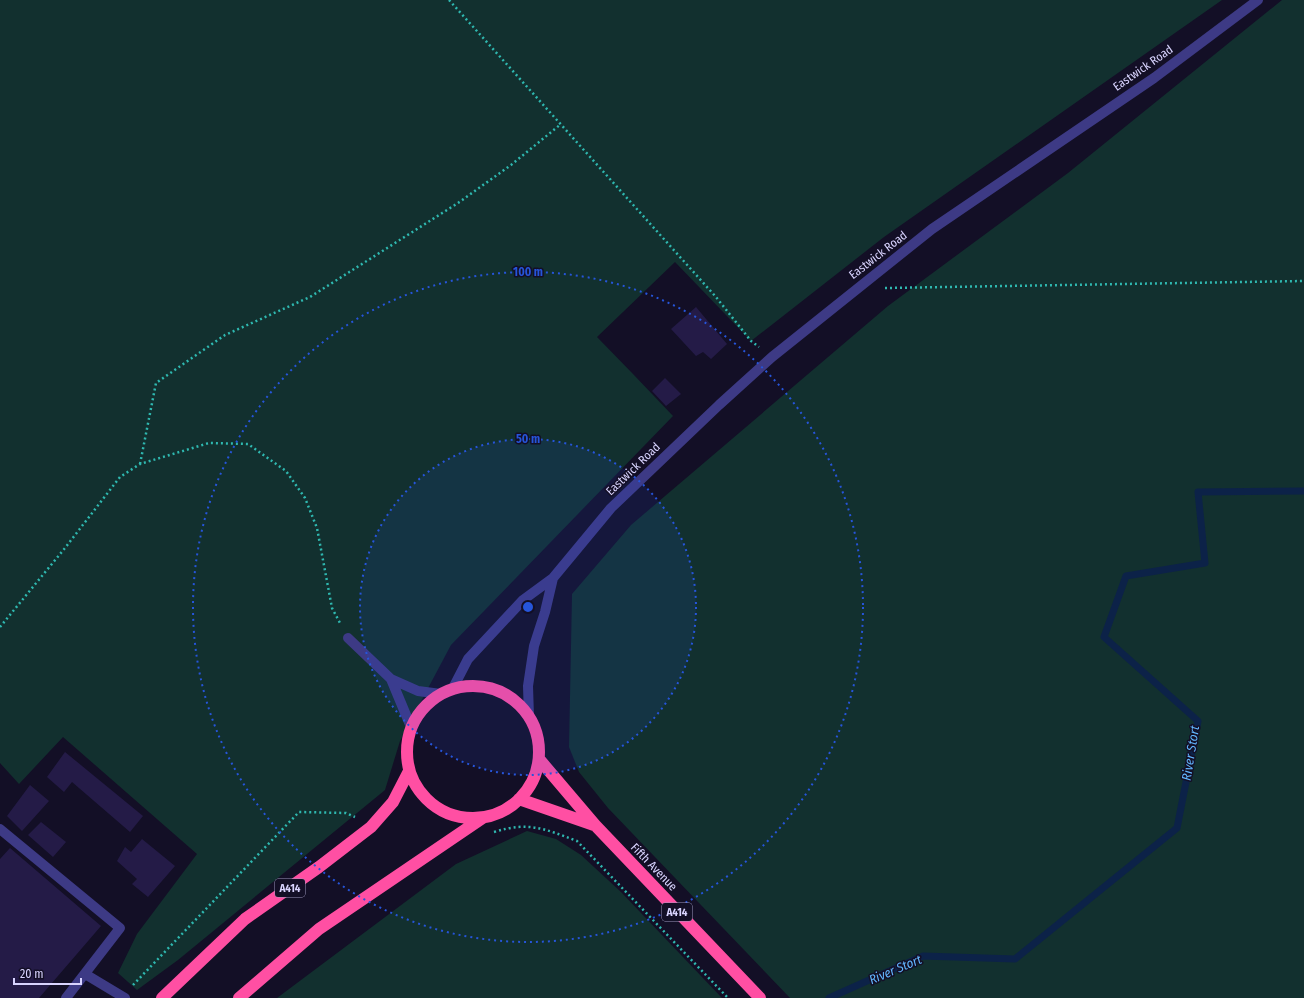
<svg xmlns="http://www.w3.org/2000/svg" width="1304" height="998" viewBox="0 0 1304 998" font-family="'Fira Sans Condensed',sans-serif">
<rect width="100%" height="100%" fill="#130f26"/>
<!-- green -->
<path fill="#12302f" d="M0,0H1222L884,237L751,341L675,262L597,337L633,374L636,371L633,374L673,416L451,645L400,741L385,790L178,960L137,990L118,973L137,934L197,854L63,737L19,784L0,763Z
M1282,0H1304V998H790L608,808L579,772L569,747L572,594L631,525L888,306L1068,173Z
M527,831L556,839L581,855L621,892L722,998H277L456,864Z"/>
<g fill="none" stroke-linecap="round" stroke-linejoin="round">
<!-- stream -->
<path stroke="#0c2248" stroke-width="7" d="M829,998L923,956L1015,959L1177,828L1198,721L1104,637L1126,576L1205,563L1198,492L1304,491"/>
</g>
<!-- building -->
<path fill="#241b47" d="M696,307L727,344L711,359L703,352L696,356L671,329Z
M665,378L681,394L666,406L652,391Z
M65,752L143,816L130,832L72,782L64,792L47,777Z
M30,785L49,801L22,831L7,816Z
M41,822L66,842L53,857L28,835Z
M142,839L175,866L148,897L132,884L137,879L117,861L125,847L131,852Z
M10,848L101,926L39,998H0V859Z"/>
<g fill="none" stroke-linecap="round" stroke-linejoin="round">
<!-- path -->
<path stroke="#2fb8b0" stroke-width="2.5" stroke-dasharray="2 3" stroke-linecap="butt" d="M449,0L716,297L751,341L759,347
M885,288L1304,281
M140,464L156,383L225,335L310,297L458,203L511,165L561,124
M0,627L65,548L120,477L140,464L209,443L248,444L286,471L305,498L317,528L332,608L340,623
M494,832C529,821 545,829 577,841L728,998
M133,985L299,812L346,813L355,817"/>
<!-- minor -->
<path stroke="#3d3a85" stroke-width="10" d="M348,638L391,679L418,691L441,694
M391,679L411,727
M453,688L468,659L523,600L553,578L611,508L719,405L772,357L932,229L1154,78L1258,0
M529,717L528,686L534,646L545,612L553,578
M0,829L120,928L66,998
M85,974L125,998"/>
<!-- highway -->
<path stroke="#ff4fa3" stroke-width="12" d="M407 752a66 66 0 1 1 132 0a66 66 0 1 1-132 0Z
M539,759L595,825L760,998
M519,799L594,825
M162,998L245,919L319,867L371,827L393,802L409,771
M239,998L319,929L484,817"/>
</g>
<!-- distance rings -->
<circle cx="528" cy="607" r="168" fill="#2655da" fill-opacity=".12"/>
<g fill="none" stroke="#2655da" stroke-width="2" stroke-dasharray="2 4">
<circle cx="528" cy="607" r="168"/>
<circle cx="528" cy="607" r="335"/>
</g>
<g text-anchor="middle" stroke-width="3" stroke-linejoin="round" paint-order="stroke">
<!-- shield labels -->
<g fill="#130f26" stroke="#9e99be" stroke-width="1">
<rect x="275" y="879" width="30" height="18" rx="3"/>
<rect x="662" y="903" width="30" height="18" rx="3"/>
</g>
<g font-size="11" font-weight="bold" fill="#d9d4ff">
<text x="290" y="892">A414</text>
<text x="677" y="916">A414</text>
</g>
<!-- street labels -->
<g font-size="12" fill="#d9d4ff" stroke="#130f26">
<text transform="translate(1143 68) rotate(-35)" y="4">Eastwick Road</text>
<text transform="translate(878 255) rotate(-38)" y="4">Eastwick Road</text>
<text transform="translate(633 469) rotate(-44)" y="4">Eastwick Road</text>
<text transform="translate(654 867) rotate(46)" y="4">Fifth Avenue</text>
</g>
<!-- water labels -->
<g font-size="13" font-style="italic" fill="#62b6ff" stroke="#130f26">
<text transform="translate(1190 753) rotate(-81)" y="5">River Stort</text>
<text transform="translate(895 969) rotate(-23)" y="5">River Stort</text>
</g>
</g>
<circle cx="528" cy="607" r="6" fill="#2655da" stroke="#130f26" stroke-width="2"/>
<g font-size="12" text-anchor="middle" font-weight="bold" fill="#2655da" stroke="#130f26" stroke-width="3" stroke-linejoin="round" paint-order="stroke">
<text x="528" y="276">100 m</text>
<text x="528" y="443">50 m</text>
</g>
<!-- scale -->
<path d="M14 978v6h67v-6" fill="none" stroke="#d9d4ff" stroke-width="2"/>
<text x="20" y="978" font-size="12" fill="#d9d4ff" stroke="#130f26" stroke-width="3" paint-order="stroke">20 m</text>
</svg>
